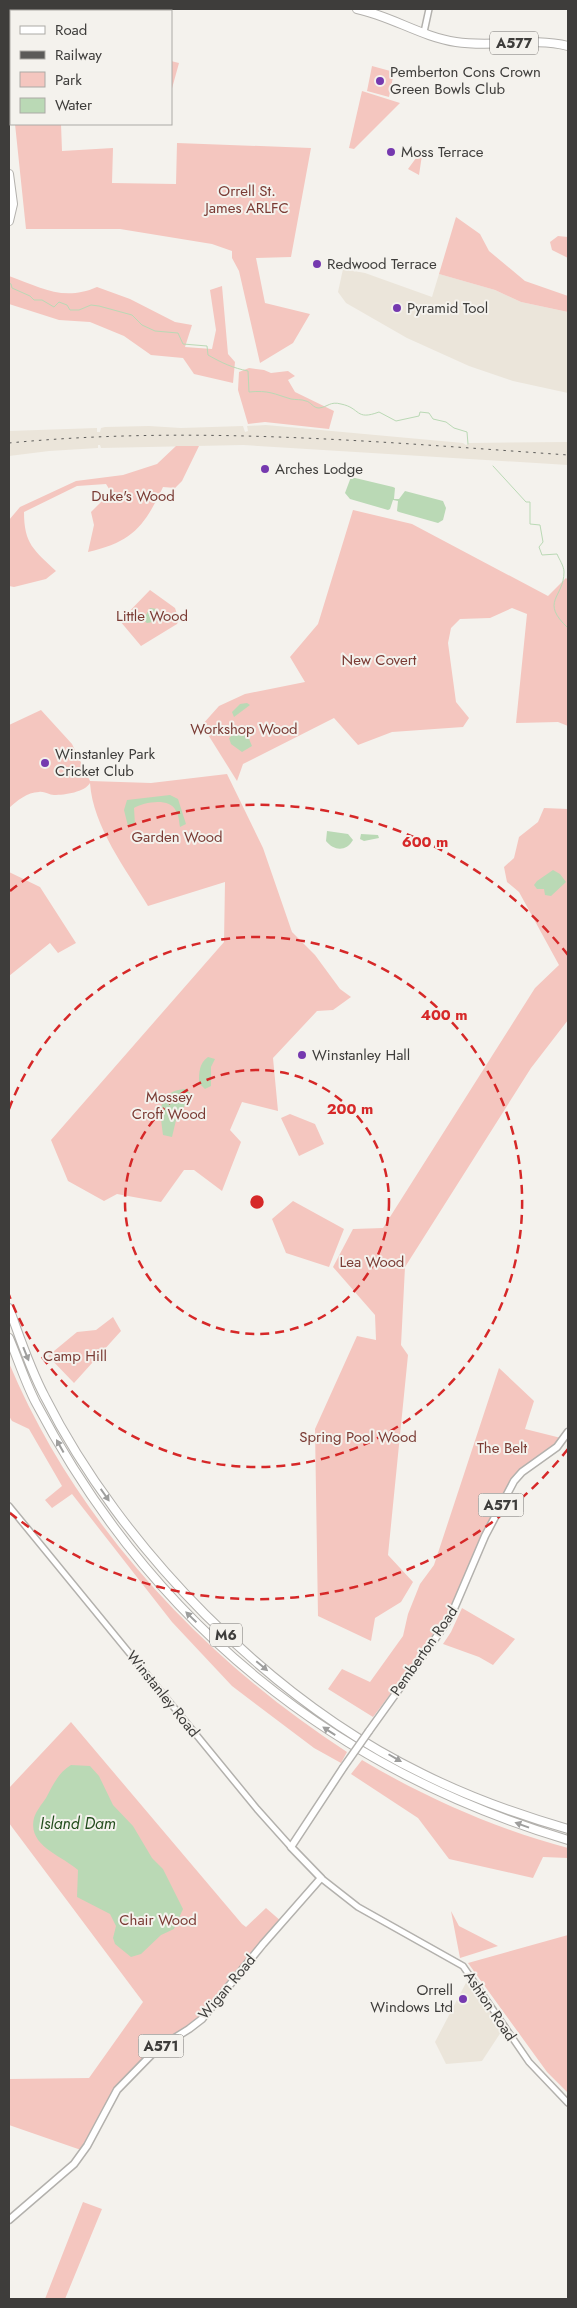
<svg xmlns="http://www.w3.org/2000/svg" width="577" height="2308" viewBox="0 0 577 2308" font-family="Jost,sans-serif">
<rect width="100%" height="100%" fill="#f4f2ed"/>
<!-- built -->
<path fill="#ebe5da" d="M343,269L365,273L432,297L439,274L495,290L521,302L568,312V393L513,381L469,366L407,338L346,303L338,292Z
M266,425L463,443L466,445L469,443L568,442V465L243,445L101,448L100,445H98V448L49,451L9,456V431L97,428V432H100L101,428L105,427L149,426L181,428L243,426L245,432L248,431L247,426Z
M469,1977L503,2029L482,2061L446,2064L435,2042Z"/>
<!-- green -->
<path fill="#f4c6bf" d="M171,61L179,63L171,92Z
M372,66L394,72L389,97L367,91Z
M362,91L400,103L354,149L349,148Z
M15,124H61L62,151L113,148L112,183L176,184L177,143L311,148L291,257L256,258L265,303L310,314L293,343L260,363L239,271L232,258V251L212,244L120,229H26Z
M419,154L422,155L419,175L408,169Z
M456,217L480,234L489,251L525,281L568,296V312L521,302L495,290L439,274Z
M558,236L568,237V258L552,250L550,242Z
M9,276C40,287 63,302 97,287L130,299L175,322L192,325L185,347L212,349L216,330L210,290L222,286L228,354L235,362L233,383L194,374L183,358L151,355L124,336L90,322L59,320L9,304Z
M249,368L264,370L271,373L288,371L295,376L288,380L295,392L334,411L329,429L265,422L248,424L238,390L239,372Z
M176,446H199L182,481L175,488L163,487C144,527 132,542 88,552L94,525L91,512L111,492L106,484L77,486L24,512C24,544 34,550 56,571L46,579L14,587L9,586V520L20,507L76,481L123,475L157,464Z
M353,510L412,524L548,596L566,578L568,580V726L558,722L516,723L527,614L512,608L490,618L460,619L451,628L448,643L456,702L469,718L463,727L392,732L358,745L334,718L243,764L237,781L202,725L219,706L245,694L305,682L290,657L318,624Z
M150,590L175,608L179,620L177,624L141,646L120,621Z
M41,710L72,744L90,781L151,783L227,774L263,848L292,932L315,955L340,989L351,997L333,1010L317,1011L273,1058L278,1111L242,1102L230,1130L241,1142L222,1191L194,1170H184L161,1202L117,1194L104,1201L68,1181L51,1140L224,942L225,882L148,906C126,869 93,827 90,783C85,792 65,795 54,795C49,795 44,791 39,792C27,792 17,801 9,808V725Z
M544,808L568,809V1020L531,1068L405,1267L401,1345L408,1355L388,1555L413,1582L401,1602L375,1618L371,1641L318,1616L315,1429L357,1336L376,1340L375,1315L333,1267L353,1229L383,1228L535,988L559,965L519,892L507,882L504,867L514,858L519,837L538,822Z
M9,872L40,887L76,943L58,953L50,943L9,976Z
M290,1114L315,1124L324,1144L299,1156L281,1118Z
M293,1201L344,1229L329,1267L286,1253L272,1219Z
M113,1317L121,1331L74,1383L48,1356L77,1332L96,1330Z
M9,1363C76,1523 203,1659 347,1752L341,1763L314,1748L232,1686L172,1622L72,1494L52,1508L45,1500L62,1486L29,1429L12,1421L9,1416Z
M499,1368L534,1401L525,1429L561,1438L555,1444L528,1464L512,1480L503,1495L449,1616L373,1717L328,1689L342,1669L370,1682L403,1636L408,1614L420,1584L434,1565Z
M462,1608L515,1639L493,1665L479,1657L443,1644L451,1632Z
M71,1722L242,1924L246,1927L266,1908L282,1922L204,2021L162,2047L115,2090L81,2150L9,2125V2079L89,2078L143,2002L9,1823V1788Z
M362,1760C426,1798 496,1829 568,1848V1858L543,1857L533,1878L449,1859L418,1818L351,1774Z
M451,1911L459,1926L498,1946L460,1958Z
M568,1935V2093L547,2072L468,1963Z
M83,2202L102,2209L65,2299H45Z"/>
<!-- water -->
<path fill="#bad9b5" d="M351,477L393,487L395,488L394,499H399L405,491L443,501L446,508L443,520L438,523L399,512L397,511L398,501L393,500L390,509L388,510L350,499L345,493Z
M150,608L157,609V617L153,622L147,623L143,620Z
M247,703L250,705L234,717L232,712L240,704Z
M235,733H243L249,739L252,746L242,752L231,744L229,738Z
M170,795L178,799L186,824L180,827C179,822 179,815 176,811C170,797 144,802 134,808L135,825L128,826L124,810L127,800Z
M327,831L348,834L353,840C346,852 334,851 326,841Z
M361,834L378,835L379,838L364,841L360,839Z
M553,870L560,874L566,882L551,896L545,895L544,889H537L534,885L537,881Z
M208,1057L215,1059L211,1067V1086L205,1089L199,1083C199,1073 199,1063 208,1057Z
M185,1089L193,1095L177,1116L172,1137L163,1135C160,1111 156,1092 185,1089Z
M71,1765L90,1766L99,1776L113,1805L133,1826L152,1858L163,1869L183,1909L174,1929L161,1935L141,1954L131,1957L115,1944L113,1938L116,1926L110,1914L77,1897L78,1870C63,1856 27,1846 34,1818C36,1811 42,1804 46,1798C53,1785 58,1773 71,1765Z"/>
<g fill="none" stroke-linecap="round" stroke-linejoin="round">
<!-- stream -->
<path stroke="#bad9b5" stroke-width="1" d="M9,283L11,284L12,288L30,296L34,300H42L54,307L59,302L67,305L70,310H79L91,305L99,306L132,315L142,325L155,331L178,333L183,344L207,346L208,355C222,363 233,368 248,371L249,392C269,390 274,394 291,399C296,400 301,399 306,401C311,402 313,408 319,408C328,407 330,401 341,404C361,408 355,421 379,412L396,421L419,416L420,412L429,413L433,419L446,422L454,428L467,432L468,444
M493,466L526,502H530V524L540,525L543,542L539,547L542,555L557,554C559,559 564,566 564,572C564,598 539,601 568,628"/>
<defs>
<path id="minor" d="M424,32L429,9
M9,1506L257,1809L291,1847
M321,1878L358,1907L463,1966L529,2062L568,2103"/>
<path id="major" d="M369,1731L450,1618L485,1536L514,1481L522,1472L557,1447L568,1432
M9,2220L74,2164L87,2146L117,2090L157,2049L189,2029L202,2019L263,1944L321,1878L291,1847L343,1768"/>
<path id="highway" d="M357,9C391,16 422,37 456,42C494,48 531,37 568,46
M9,174L13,204L9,221
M9,1308C20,1338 30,1369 45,1397C121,1548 270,1700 423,1774C469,1797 519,1815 568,1829
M9,1338C18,1359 25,1382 36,1403C151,1622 331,1769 568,1840"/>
</defs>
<!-- minor casing -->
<use href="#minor" stroke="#b3b1ad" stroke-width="8"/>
<!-- major casing -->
<use href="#major" stroke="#b3b1ad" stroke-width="9"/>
<!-- highway casing -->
<use href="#highway" stroke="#b3b1ad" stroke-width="10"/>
<!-- minor -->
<use href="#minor" stroke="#fff" stroke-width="5"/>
<!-- major -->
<use href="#major" stroke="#fff" stroke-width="6"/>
<!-- highway -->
<use href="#highway" stroke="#fff" stroke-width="8"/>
<!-- rail -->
<path stroke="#5c5b59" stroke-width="1" stroke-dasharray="2.5 5" stroke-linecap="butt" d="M9,443C195,425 382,442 568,455"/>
<defs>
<path id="major-bridge" d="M343,1768L369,1731"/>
</defs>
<!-- major-bridge casing -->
<use href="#major-bridge" stroke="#b3b1ad" stroke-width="9" stroke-linecap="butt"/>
<!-- major-bridge -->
<use href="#major-bridge" stroke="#fff" stroke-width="6"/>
</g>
<!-- one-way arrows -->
<defs><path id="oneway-solid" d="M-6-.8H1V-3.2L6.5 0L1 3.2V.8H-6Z" transform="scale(1.25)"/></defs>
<g fill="#9e9e9d">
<use href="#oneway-solid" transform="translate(26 1354) rotate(68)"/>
<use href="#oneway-solid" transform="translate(60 1446) rotate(-119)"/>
<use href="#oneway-solid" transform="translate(105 1495) rotate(55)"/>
<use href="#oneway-solid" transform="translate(191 1617) rotate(-136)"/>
<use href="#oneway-solid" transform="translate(262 1666) rotate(40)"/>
<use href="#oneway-solid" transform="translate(329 1731) rotate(-147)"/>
<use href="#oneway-solid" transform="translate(395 1758) rotate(30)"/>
<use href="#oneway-solid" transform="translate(522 1825) rotate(-160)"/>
</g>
<!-- distance rings -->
<g fill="none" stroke="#d62828" stroke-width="2.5" stroke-dasharray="9 6">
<circle cx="257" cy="1202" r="132"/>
<path d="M9 1109A265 265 0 1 1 9 1295"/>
<path d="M568 1449A397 397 0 0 1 10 1513M10 891A397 397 0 0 1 568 955"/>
</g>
<!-- markers -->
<g fill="#7539af" stroke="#f4f2ed" stroke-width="2">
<circle cx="380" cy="81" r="5"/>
<circle cx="391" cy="152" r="5"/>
<circle cx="317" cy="264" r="5"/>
<circle cx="397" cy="308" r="5"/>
<circle cx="265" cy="469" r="5"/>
<circle cx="45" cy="763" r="5"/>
<circle cx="302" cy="1055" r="5"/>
<circle cx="463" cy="1999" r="5"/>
</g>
<g text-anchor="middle" stroke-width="4" stroke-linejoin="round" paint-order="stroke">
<!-- shield labels -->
<g fill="#f4f2ed" stroke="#757370" stroke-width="1">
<rect x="490" y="31.5" width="48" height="23" rx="4"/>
<rect x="478.5" y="1493.5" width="45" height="23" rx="4"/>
<rect x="210" y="1623.5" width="32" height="23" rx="4"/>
<rect x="138.5" y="2034.5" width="45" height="23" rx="4"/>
</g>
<g font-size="14" font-weight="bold" fill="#3e3d3b">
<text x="514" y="48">A577</text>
<text x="501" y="1510">A571</text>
<text x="226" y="1640">M6</text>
<text x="161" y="2051">A571</text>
</g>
<!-- poi labels -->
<g font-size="15" fill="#3e3d3b" stroke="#f4f2ed" text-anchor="start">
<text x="390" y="77">Pemberton Cons Crown<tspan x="390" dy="17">Green Bowls Club</tspan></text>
<text x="401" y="157">Moss Terrace</text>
<text x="327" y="269">Redwood Terrace</text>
<text x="407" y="313">Pyramid Tool</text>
<text x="275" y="474">Arches Lodge</text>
<text x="55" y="759">Winstanley Park<tspan x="55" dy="17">Cricket Club</tspan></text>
<text x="312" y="1060">Winstanley Hall</text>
<text x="453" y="1995" text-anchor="end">Orrell<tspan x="453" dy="17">Windows Ltd</tspan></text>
</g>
<!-- park labels -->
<g font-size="15" fill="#7a3b34" stroke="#f4f2ed">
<text x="247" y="196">Orrell St.<tspan x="247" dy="17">James ARLFC</tspan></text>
<text x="133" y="501">Duke's Wood</text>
<text x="152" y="621">Little Wood</text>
<text x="379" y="665">New Covert</text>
<text x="244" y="734">Workshop Wood</text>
<text x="177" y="842">Garden Wood</text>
<text x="169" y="1102">Mossey<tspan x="169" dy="17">Croft Wood</tspan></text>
<text x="372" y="1267">Lea Wood</text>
<text x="75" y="1361">Camp Hill</text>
<text x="358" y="1442">Spring Pool Wood</text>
<text x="502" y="1453">The Belt</text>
<text x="158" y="1925">Chair Wood</text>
</g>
<!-- street labels -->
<g font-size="15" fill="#3e3d3b" stroke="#f4f2ed">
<text transform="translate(424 1651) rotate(-55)" y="5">Pemberton Road</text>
<text transform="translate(163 1694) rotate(51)" y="5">Winstanley Road</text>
<text transform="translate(227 1987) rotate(-50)" y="5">Wigan Road</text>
<text transform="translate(490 2006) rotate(56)" y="5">Ashton Road</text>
</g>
<!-- water labels -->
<g font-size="16" font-style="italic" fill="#234d1d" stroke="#f4f2ed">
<text x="78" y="1829">Island Dam</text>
</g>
</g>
<circle cx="257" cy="1202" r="8" fill="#d62828" stroke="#f4f2ed" stroke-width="2.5"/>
<g font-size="15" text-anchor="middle" font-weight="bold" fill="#d62828" stroke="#f4f2ed" stroke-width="4" stroke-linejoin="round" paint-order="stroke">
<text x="425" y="847">600 m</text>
<text x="444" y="1020">400 m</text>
<text x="350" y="1114">200 m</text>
</g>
<!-- border -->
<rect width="577" height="2308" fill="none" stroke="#3e3d3b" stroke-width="20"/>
<!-- legend -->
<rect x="10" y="10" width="162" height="115" fill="#f4f2ed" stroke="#abaaa6"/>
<rect x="20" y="26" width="25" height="8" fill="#ffffff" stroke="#abaaa6"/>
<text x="55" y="35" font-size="15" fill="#3e3d3b">Road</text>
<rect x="20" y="51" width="25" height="8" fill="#5c5b59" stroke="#abaaa6"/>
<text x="55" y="60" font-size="15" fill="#3e3d3b">Railway</text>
<rect x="20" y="72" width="25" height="15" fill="#f4c6bf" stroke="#abaaa6"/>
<text x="55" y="85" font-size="15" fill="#3e3d3b">Park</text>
<rect x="20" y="98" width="25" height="15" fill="#bad9b5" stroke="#abaaa6"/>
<text x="55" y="110" font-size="15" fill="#3e3d3b">Water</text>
</svg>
